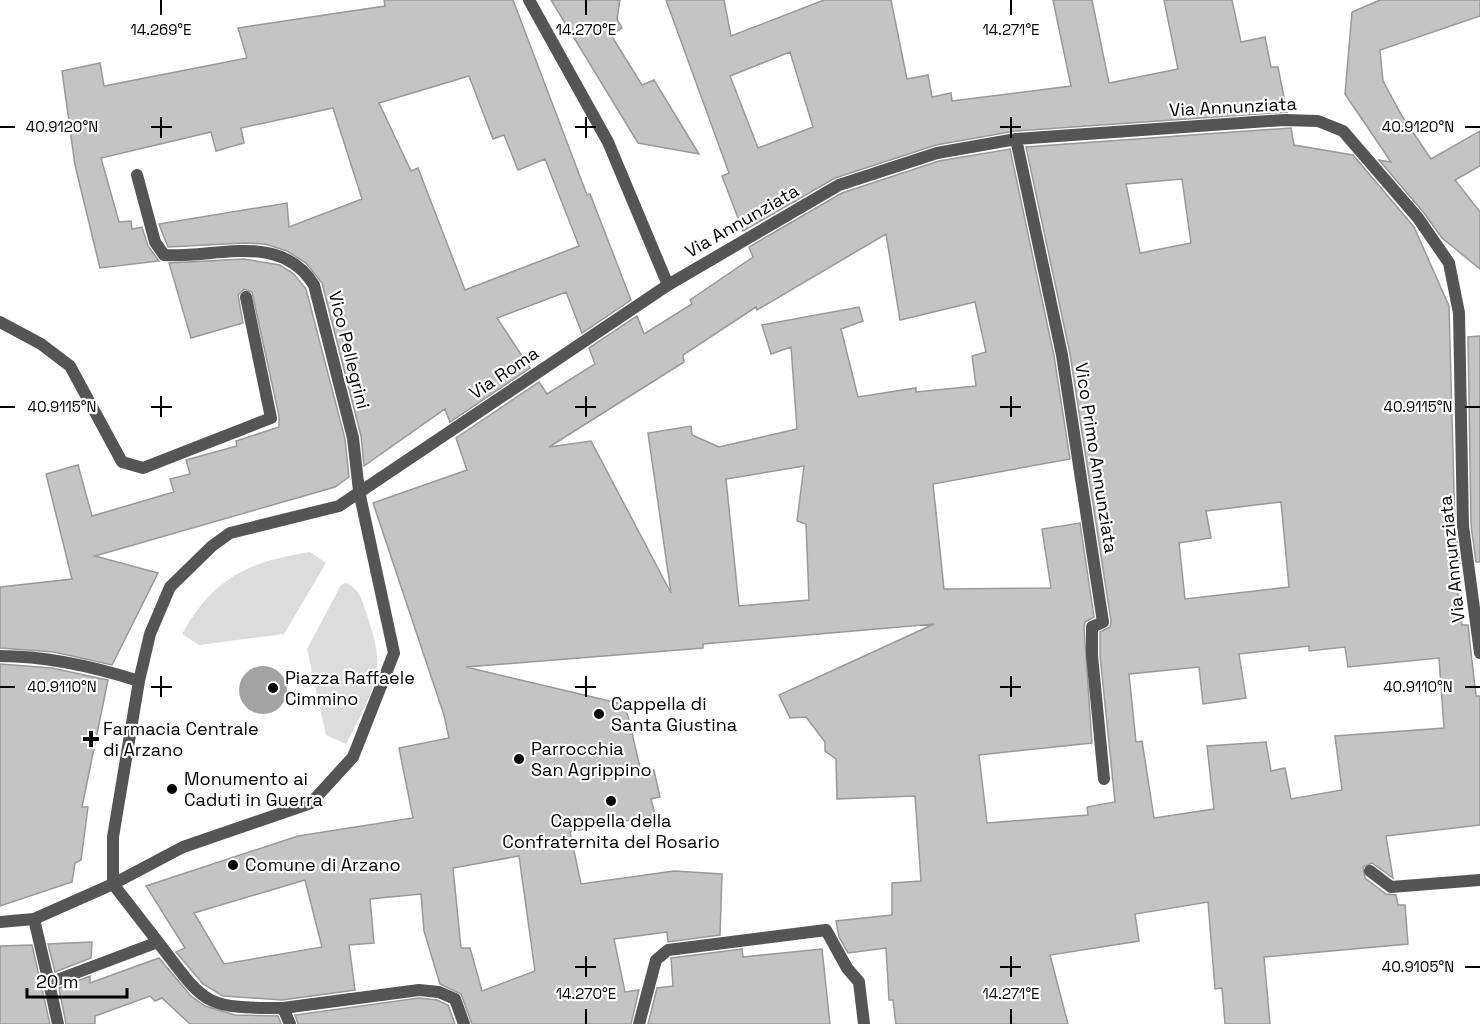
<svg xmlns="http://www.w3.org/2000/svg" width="1480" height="1024" viewBox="0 0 1480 1024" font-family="'Space Grotesk',sans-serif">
<rect width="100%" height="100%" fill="#fff"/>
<!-- green -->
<path fill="#dcdcdc" d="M310,552L326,563L284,634L199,645L182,634C214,577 248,562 310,552Z
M346,583C359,588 362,600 366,612C371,628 379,650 377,667C374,693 358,721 346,744L326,735L307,649L341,585Z"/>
<!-- water -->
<path fill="#a3a3a3" d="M239 690a24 24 0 1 1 48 0a24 24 0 1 1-48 0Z"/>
<!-- building -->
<path fill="#c4c4c4" stroke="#999" stroke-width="1.5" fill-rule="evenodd" d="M384,0H513L587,195L590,194L631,300L582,333L566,292L497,318L530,368L450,422L445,409L364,466L361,436L322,283L306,263L287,251L265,244L244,243L168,247L159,224L287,203L289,227L362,199L333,108L241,128L244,143L216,151L211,132L101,158L119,222L131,221L132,229L142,227L148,246L159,261L100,268L75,165L62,71L100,63L104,86L247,58L238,28L385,6ZM469,76L493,139L504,135L518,170L545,159L579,246L465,290L418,168L411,171L379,103Z
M551,0H620L617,19L622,28L611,35L642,85L654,80L699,154L638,143Z
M666,0H724L731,36L824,0H891L907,79L928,75L932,97L951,93L952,101L1071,86L1053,0H1092L1109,83L1178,69L1164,0H1232L1241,42L1265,37L1271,67H1278L1287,112L1015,131L936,145L835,178L743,231L722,176L729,173ZM790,52L813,127L758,148L730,76Z
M1380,0H1480V16L1380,50L1383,81L1402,116L1431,159L1480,131V166L1455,180L1480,212V269L1442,238L1424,213L1379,160L1391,162L1345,94L1352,12Z
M1291,128L1294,145L1353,155L1414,227L1449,306L1455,526L1460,563H1454L1462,625H1468L1476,696H1480V825L1386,836L1393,878L1372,863L1363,867L1365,878L1386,894L1396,895L1398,905H1405L1408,944L1264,957L1270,1024H1225L1222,988L1215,989L1208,902L1135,914L1139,941L1050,955L1068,1024H896L893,1000H889L886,948L848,953L839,937L836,921L892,915V883L921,881L915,796L837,799L836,759L825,751V742L806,717L790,718L779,695L934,624L703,644V648L466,667L622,704L628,716L641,772L654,770L660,797L651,799L655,815L570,832L581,884L674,871L722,874L720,935L668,942L667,932L614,939L625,992L639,990L631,1024H472L461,994L440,984L424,931L421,894L370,899L374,943L349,945L355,990L282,1000L223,996L203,984L176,952L185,948L146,886L298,836L413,818L399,748L449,738L444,715L373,503L467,470L456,438L539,382L547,394L595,364L589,348L637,316L644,334L692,304L690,300L753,257L749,247L842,193L939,161L1010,149L1054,356L1070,459L933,484L944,589L1051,588L1042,529L1080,523L1094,617L1085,622L1084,627L1092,743L979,755L987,823L1088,815L1087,807L1115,802L1100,655V632L1110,627L1111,621L1070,354L1026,147ZM1182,179L1191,243L1140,253L1126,184ZM886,234L900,320L975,302L986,352L972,356L976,386L916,392V388L858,397L841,329L863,321L859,307L762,325L771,354L791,347L797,429L719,447L692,435L691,426L648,433L671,593L591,441L549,447L684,362L683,355L756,307L757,310ZM804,466L797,521L806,524L809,600L739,606L726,479ZM1281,502L1289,587L1185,599L1179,543L1211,538L1206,511ZM1309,646V651L1345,647L1348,667L1439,658L1444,728L1335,736L1342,790L1291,799L1285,768L1271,771L1266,742L1207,746L1214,809L1154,818L1142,741L1136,742L1129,674L1199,667L1203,704L1246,698L1239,654ZM519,856L535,971L482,991L470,948H461L453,868ZM305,880L322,947L224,964L194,913Z
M244,259L280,265L294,274L306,289L345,439L349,477L335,487L95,556L158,573L112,665L54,652L0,648V587L72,579L46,474L78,465L92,516L174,492L170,479L190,474L186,460L237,446L236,441L279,427V416L252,292L244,289L238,295L243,323L191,338L169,263Z
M1480,336V562H1476L1471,525L1468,337Z
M0,664L52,668L108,680L82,807H88L81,860L75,863L72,882L0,906Z
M92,942L91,958L55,972L48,944Z
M32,945L50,1024H0V946Z
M742,949L743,957L822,949L830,1024H648L657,988L673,986L671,958Z
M159,958L191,996L205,1006L235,1015L278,1016L281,1024H190L162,998L155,1001L150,996L95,1016V1024H66L59,988L90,976V983Z
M419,998L437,1000L448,1005L455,1024H298L295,1015Z"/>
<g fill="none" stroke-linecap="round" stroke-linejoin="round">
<!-- service -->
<path stroke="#555" stroke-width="12" d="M0,322L41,344L70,366L122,462L143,468L271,418L246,297"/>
<!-- minor -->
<path stroke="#555" stroke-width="12" d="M529,0L608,142L668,285
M1016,139L1062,355L1103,622L1092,627V655L1104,779
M0,656C47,656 95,667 139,681
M1370,871L1391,887L1480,880
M113,884V837L139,681L150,634L170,587L212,546L230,533L339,506L668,285L839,185L937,153L1016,139L1284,120L1318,121L1343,131L1418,218L1449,263L1459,313L1463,526L1480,653
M34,919L49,983L158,942L113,884
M0,922L34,919L113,884L183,847L311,803L353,757L394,653L359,491L353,438L314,285C280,230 213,259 164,255L155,242L137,175
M158,942C206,1005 202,1008 283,1008L290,1024
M49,983L58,1024
M283,1008L419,990L439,992L455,999L464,1024
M639,1024L656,960L668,950L826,930L847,968L859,982L864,1024"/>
</g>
<!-- ticks -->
<path fill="none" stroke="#000" stroke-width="2" d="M161,0V15M586,0V15M1011,0V15M161,117V138M586,117V138M1011,117V138M0,127H15M151,127H172M575,127H596M1000,127H1021M1465,127H1480M161,396V417M586,396V417M1011,396V417M0,407H15M151,407H172M575,407H596M1000,407H1021M1465,407H1480M161,676V697M586,676V697M1011,676V697M0,687H15M151,687H172M575,687H596M1000,687H1021M1465,687H1480M586,956V977M1011,956V977M575,967H596M1000,967H1021M1465,967H1480M586,1009V1024M1011,1009V1024"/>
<!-- markers -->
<g fill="#000" stroke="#fff" stroke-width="2">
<circle cx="273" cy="688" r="6"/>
<circle cx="599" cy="714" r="6"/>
<path d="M88 730h6v6h6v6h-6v6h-6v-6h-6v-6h6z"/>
<circle cx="519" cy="759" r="6"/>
<circle cx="172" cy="789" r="6"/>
<circle cx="611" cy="801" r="6"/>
<circle cx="233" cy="865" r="6"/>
</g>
<g text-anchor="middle" stroke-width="4.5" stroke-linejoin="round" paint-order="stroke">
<!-- street labels -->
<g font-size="18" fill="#000" stroke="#fff">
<text transform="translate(1233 107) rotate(-3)" y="6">Via Annunziata</text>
<text transform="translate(742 221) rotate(-30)" y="6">Via Annunziata</text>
<text transform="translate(349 350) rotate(76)" y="6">Vico Pellegrini</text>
<text transform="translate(504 373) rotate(-34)" y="6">Via Roma</text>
<text transform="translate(1096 458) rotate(81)" y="6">Vico Primo Annunziata</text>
<text transform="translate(1452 559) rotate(-96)" y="6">Via Annunziata</text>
</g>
<!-- poi labels -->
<g font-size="18" fill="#000" stroke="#fff" text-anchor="start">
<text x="285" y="684">Piazza Raffaele<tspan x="285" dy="21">Cimmino</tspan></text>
<text x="611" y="710">Cappella di<tspan x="611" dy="21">Santa Giustina</tspan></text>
<text x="103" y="735">Farmacia Centrale<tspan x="103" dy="21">di Arzano</tspan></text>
<text x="531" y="755">Parrocchia<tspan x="531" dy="21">San Agrippino</tspan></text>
<text x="184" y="785">Monumento ai<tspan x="184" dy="21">Caduti in Guerra</tspan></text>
<text x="611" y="827" text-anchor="middle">Cappella della<tspan x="611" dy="21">Confraternita del Rosario</tspan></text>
<text x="245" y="871">Comune di Arzano</text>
</g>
</g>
<g font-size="15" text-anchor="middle" fill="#000" stroke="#fff" stroke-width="4.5" stroke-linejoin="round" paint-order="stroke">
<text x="161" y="35">14.269°E</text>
<text x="586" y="35">14.270°E</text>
<text x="1011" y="35">14.271°E</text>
<text x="62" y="132">40.9120°N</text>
<text x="1418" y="132">40.9120°N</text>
<text x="62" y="412">40.9115°N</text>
<text x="1418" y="412">40.9115°N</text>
<text x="62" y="692">40.9110°N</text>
<text x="1418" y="692">40.9110°N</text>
<text x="1418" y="972">40.9105°N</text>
<text x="586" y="999">14.270°E</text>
<text x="1011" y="999">14.271°E</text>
</g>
<!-- scale -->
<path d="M27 988v9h100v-9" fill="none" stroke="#000000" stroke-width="3"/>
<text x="36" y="988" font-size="18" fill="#000000" stroke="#ffffff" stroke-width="4.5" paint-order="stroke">20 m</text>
</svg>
